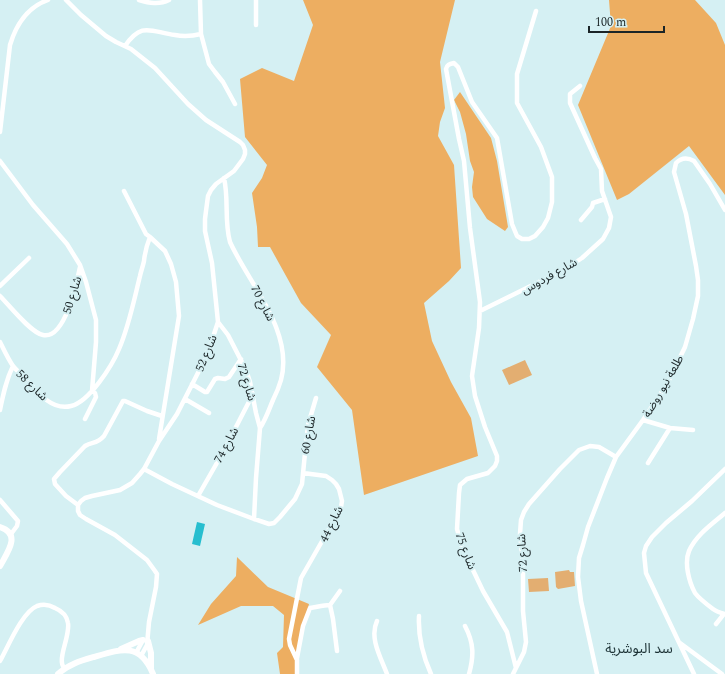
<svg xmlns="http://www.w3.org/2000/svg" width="725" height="674" viewBox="0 0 725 674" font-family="Spectral,'Noto Sans Arabic',serif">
<rect width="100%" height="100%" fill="#d5f0f3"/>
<!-- green -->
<path fill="#e3ae71" d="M525,360L532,375L509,385L502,370Z
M569,570L570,572H574L575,586L558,589L556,587L555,572Z
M548,578L549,591L529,592L528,579Z"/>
<!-- forest -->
<path fill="#edae61" d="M303,0H455L440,62L445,108L440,122L438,136L454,165L461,268L449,281L424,303L432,341L451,382L471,418L478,456L364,495L352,410L317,367L331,335L301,303L270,247H258L257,227L252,193L262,178L267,165L245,137L240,79L262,68L294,81L313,25Z
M609,0H695L716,23L725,45V195L689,146L629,194L617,200L578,105L611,26Z
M460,92L491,138L497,161L508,227L505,231L487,219L473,197L472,187L474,172L470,161L466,134L460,112L454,100Z
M237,557L268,587L309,604L295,660L297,674H280L277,653L283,647L284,615L273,606H241L198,625L211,604L236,576Z"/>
<!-- water -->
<path fill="#27becf" d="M197,522L205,524L200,546L192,544Z"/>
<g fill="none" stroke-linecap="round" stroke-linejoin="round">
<!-- street -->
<path stroke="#fff" stroke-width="4.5" d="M66,0L81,15L106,36L116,42L131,49L155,68L188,104L206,120L240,142L243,145L245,150V154L243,159L234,171L216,184L211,190L208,196L206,211L205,219V231L212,263L218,322L211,343L204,361L177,414L159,441L144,469L140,474L132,483L120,490L92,496L85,498L81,501L78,505V511L80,515L86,519L115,535L147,560L155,571L157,574L156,587L149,622L147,645L141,656
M139,0C149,3 159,5 169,0
M200,0L201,34L209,64L215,72L223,82L235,104
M256,25V0
M125,46C142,21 151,32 175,35C184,37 193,36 201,34
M0,132L10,45C16,25 28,7 48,0
M0,161L33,205L67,244L80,265L86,282L96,320V342L92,391
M224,178C229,199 224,221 230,242C249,284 294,331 281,380C279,387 276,394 273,400C269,409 266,419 260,428
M124,191L146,234L150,237
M581,220L592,207L593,203L605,199
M0,286L29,258
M0,296C9,305 31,333 43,335C65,340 77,282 80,267
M480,311L567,268L582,258L603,239L609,228L611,217L602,191L601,169L595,158L570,103V94L580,86
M218,322L228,335L246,370L250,382L256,413L260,428L256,478L254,519
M0,342C4,350 8,359 13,366C17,371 22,375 26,379C37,392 52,411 71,406C89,402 112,366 119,349C129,326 134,300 140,276C141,271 143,266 144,261C145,251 146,247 150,237L165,251L171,264L176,282L179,316L159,439
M192,384L205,392H207L215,379L218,378L225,379L229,377L241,359
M185,399L209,413
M0,410C3,395 6,380 13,366
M85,419L96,397L95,393L92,391
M643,420L670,428L693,430
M648,463L670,428
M144,469L172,484L217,505L254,519L269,524L274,523L280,517L295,499L302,484L305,453L308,425L316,398
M198,496L222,454L253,394
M0,500L18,521L17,526L11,534
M78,505L66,496L55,484L54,479L60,472L85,446C93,441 96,445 104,436L123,401H125L147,411L162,416
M725,513C712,524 696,535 689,551C684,563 689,582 695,593C698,597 709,606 713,609C717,612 721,613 725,614
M330,605L340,591
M419,616C418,635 423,656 431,674
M377,621C369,638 381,658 387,674
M716,624L724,614
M465,626C474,643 474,656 469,674
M680,643L722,674
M136,653L143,640
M297,658L303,626L310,608C317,607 323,605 330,605L333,619L337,651
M0,661C8,647 22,612 37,606C43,604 50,605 55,608C62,611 67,616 68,623C70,635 60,653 62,663C62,665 63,666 64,668
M516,668L524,652L526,642L523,611V565L520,534L521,520L524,512L529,504L560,469L579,450L590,446L599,447L616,457
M297,674V660L290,645L289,639L301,578L333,522L341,507L342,501L339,489L336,484L332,480L326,476L303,473
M513,674L516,668L507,632L483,591L462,547L457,529L459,493L460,485L467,479L488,473L495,466L497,461V456L485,427L475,396L472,376L479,328L480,302L470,228L464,161L459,139L446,69C447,65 449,64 454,63L458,67L472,102L497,138L512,224L517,236L522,239H529L535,236L543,227L548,218L552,202V177L541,147L517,103V74L536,11
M597,674L581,601L578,577L579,558L583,545L588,527L607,478L616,457L643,420L667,384L685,347L693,319L698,296V280L696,266L686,214L674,172L676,163C681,158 687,157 694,161L710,184L725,210
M694,674L646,573L644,553L646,546L652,537L666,523L692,501L725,469"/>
<!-- secondary -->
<path stroke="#fff" stroke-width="6" d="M0,527C22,534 7,553 0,566
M148,641L151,653V668
M121,649L139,641L143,640
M58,674C69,664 80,661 94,657C121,649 140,642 153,674"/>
</g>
<g text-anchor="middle" stroke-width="4" stroke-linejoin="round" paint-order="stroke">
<!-- street labels -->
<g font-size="12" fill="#1b2527" stroke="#d5f0f3">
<text transform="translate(549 276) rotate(-29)" y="4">شارع فردوس</text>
<text transform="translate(72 295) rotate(-73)" y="4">شارع 50</text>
<text transform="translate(263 303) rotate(63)" y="4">شارع 70</text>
<text transform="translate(206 353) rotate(-68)" y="4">شارع 52</text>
<text transform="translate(247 382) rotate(73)" y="4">شارع 72</text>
<text transform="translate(32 385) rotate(44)" y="4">شارع 58</text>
<text transform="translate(663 386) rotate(-60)" y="4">طلعة نيو روضة</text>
<text transform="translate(308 435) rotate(-80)" y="4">شارع 60</text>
<text transform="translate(226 445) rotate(-62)" y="4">شارع 74</text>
<text transform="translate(331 524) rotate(-64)" y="4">شارع 44</text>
<text transform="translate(466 551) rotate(69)" y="4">شارع 75</text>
<text transform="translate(522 553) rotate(-93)" y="4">شارع 72</text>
</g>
<!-- quarter labels -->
<g font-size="14" fill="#1c3235" stroke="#d5f0f3">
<text x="639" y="653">سد البوشرية</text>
</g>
</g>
<!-- scale -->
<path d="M589 26v6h75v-6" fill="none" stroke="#1b2527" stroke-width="2"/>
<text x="595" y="26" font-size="12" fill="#1b2527" stroke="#d5f0f3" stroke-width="3" paint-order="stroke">100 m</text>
</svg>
